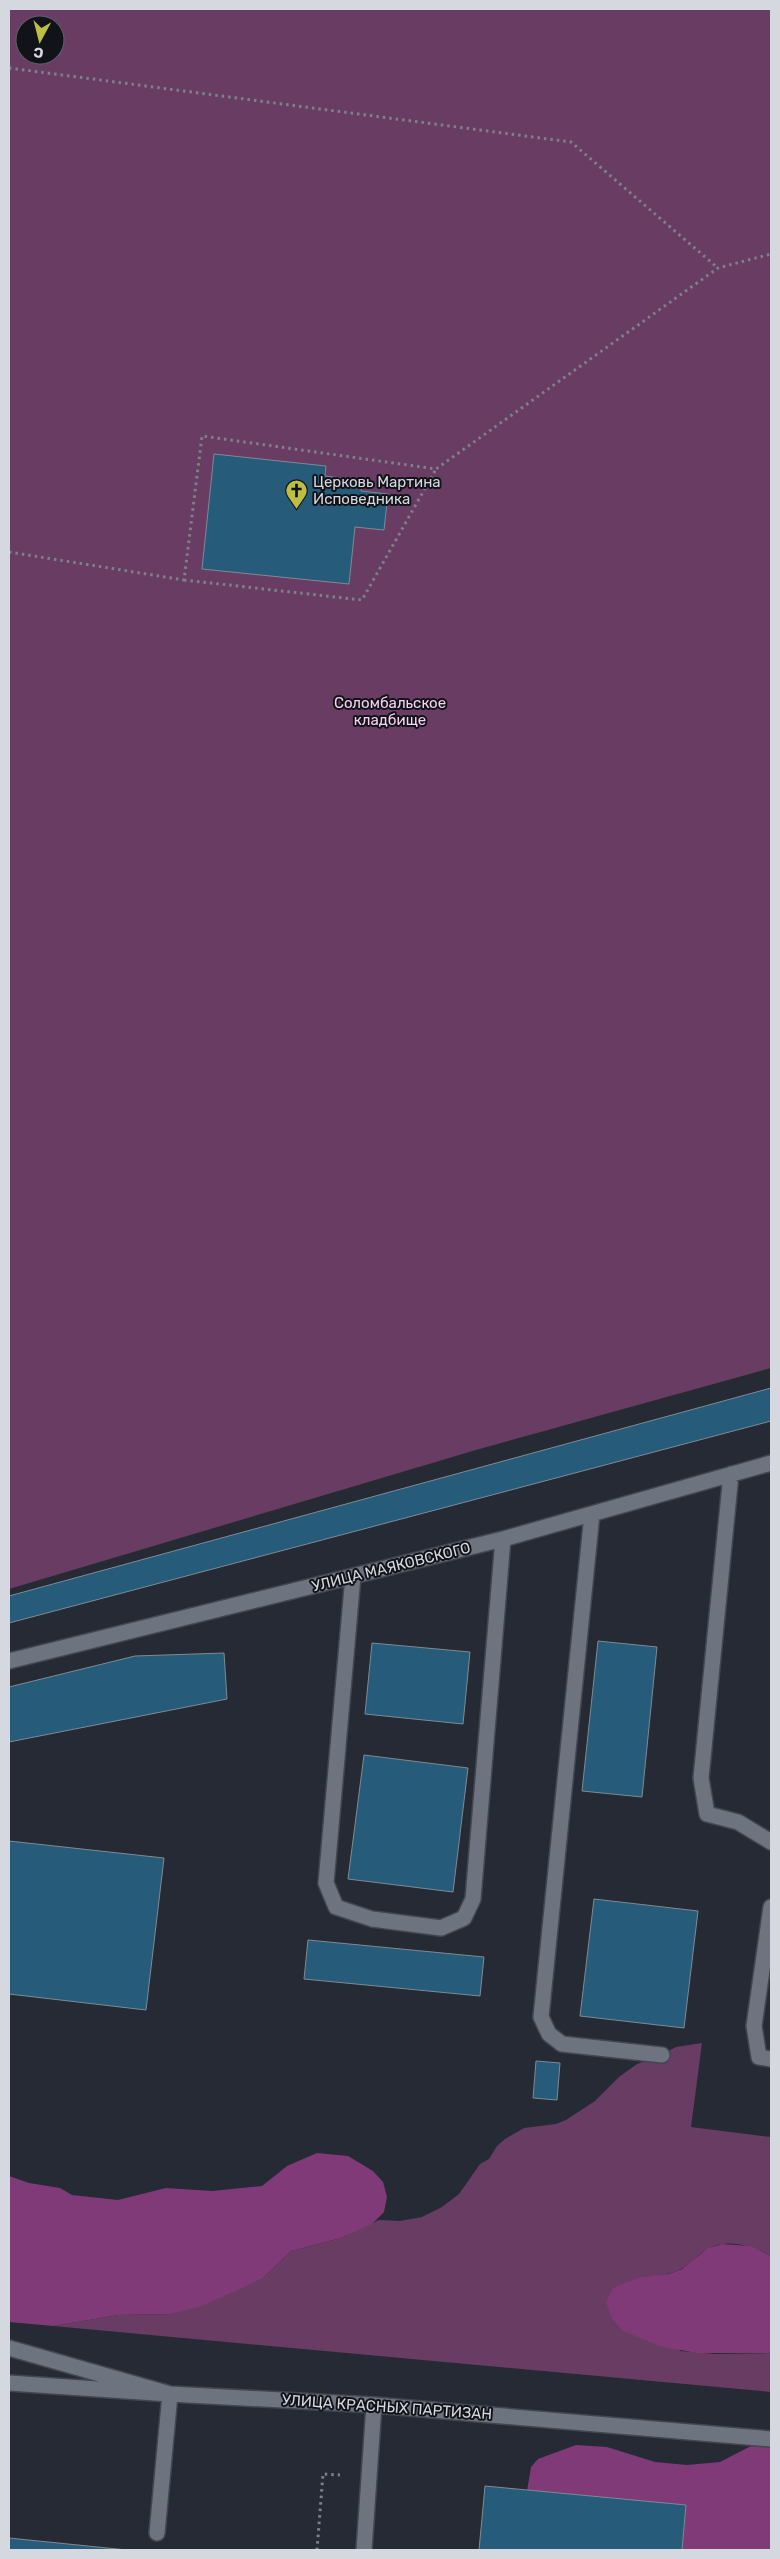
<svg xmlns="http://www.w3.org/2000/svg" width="780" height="2559" viewBox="0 0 780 2559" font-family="Rubik,sans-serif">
<rect width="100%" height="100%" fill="#262a35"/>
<!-- green -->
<path fill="#693c63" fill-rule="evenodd" d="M9,9H771V1368L476,1450L9,1589ZM25,25H55V55H25Z
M702,2043L691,2127L771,2137V2256C754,2246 728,2238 709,2248C699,2253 691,2264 681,2269C668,2276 654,2276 640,2277L680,2351L715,2354L771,2353V2392L53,2326L119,2315L171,2314L262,2279L291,2251L341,2238L379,2220L400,2221L422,2217L442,2207L459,2194L480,2164L489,2159L497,2146L505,2139L524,2128L556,2124L566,2120L595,2101L619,2077L637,2064L657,2057L676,2047Z"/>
<!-- forest -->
<path fill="#7f3a77" d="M317,2153L348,2156L373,2171L383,2182L387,2197L384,2212L372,2224L341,2238L291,2251L262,2279L202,2306L171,2314L119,2315L53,2326L9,2322V2176L29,2183L60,2188L72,2195L118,2200L166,2188L212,2191L262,2186L287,2166Z
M722,2244L751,2246L771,2256V2353H697L663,2347L623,2331L612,2319L606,2302L613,2288L640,2277L669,2274L682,2269L708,2248Z
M768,2441H771V2550H682L686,2505L527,2491L531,2467L538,2459L576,2445L607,2447L655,2462L687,2465L720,2462L749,2447Z"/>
<!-- building -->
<path fill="#265b7a" stroke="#7e8b95" d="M214,454L326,466L325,476L362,481L361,491L388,494L384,530L355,527L349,584L202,569Z
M771,1388V1421L9,1623V1596Z
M598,1641L657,1647L642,1797L582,1791Z
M372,1643L470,1652L463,1724L365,1714Z
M224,1653L227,1699L9,1742V1687L135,1656Z
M364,1755L468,1768L453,1892L348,1879Z
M9,1841L164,1858L146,2010L9,1994Z
M594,1899L698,1911L684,2028L580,2016Z
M308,1940L484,1957L480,1996L304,1979Z
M536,2061L560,2063L557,2100L533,2098Z
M485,2486L686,2505L682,2550H479Z
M9,2538L127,2550H9Z"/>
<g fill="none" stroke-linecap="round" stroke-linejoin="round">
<defs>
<path id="minor" d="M731,1474L701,1778L707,1814L738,1822L771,1842
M592,1514L541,2017L549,2034L562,2044L662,2055
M353,1576L326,1883L336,1907L372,1919L441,1928L464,1918L473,1899L503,1539
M9,1661L503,1539L771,1463
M771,1907L754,2026L759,2057L771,2059
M9,2348L170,2394L374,2405L771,2439
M9,2383L170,2394L157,2533
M364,2550L374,2405"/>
</defs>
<!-- minor casing -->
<use href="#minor" stroke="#42464f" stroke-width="18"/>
<!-- path -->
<path stroke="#7e818a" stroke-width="3" stroke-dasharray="2.5 4" stroke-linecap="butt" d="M9,68L571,142L718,268
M9,552L184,580L202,436L436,469L718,268L771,254
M184,580L362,600L436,469
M317,2550L323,2474L340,2475"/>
<!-- minor -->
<use href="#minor" stroke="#6e7380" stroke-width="15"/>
</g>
<!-- icons -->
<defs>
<symbol id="church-pin" viewBox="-11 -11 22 30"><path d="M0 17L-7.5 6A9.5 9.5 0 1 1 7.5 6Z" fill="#bcbf44" stroke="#111318"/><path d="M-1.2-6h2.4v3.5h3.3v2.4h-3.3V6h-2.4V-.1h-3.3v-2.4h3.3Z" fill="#111"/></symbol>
</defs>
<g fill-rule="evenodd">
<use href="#church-pin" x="284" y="478" width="25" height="34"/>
</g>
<g text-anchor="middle" stroke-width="4" stroke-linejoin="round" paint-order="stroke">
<!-- poi labels -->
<g font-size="15" fill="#d5d8df" stroke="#111318" text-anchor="start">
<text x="313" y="487">Церковь Мартина<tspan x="313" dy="17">Исповедника</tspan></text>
</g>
<!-- park labels -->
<g font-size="15" fill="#f8d0f2" stroke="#111318">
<text x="390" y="708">Соломбальское<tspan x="390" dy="17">кладбище</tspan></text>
</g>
<!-- street labels -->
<g font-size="15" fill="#d5d8df" stroke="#111318">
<text transform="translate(391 1567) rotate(-14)" y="5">УЛИЦА МАЯКОВСКОГО</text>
<text transform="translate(387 2407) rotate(4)" y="5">УЛИЦА КРАСНЫХ ПАРТИЗАН</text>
</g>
</g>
<!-- border -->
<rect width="780" height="2559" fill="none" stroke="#d5d8df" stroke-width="20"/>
<!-- north arrow -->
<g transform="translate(40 40) rotate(187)"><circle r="24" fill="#111318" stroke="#5f6268"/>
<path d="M0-4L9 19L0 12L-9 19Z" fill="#bcbf44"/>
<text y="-8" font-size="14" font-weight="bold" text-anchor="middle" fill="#d5d8df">С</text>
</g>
</svg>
